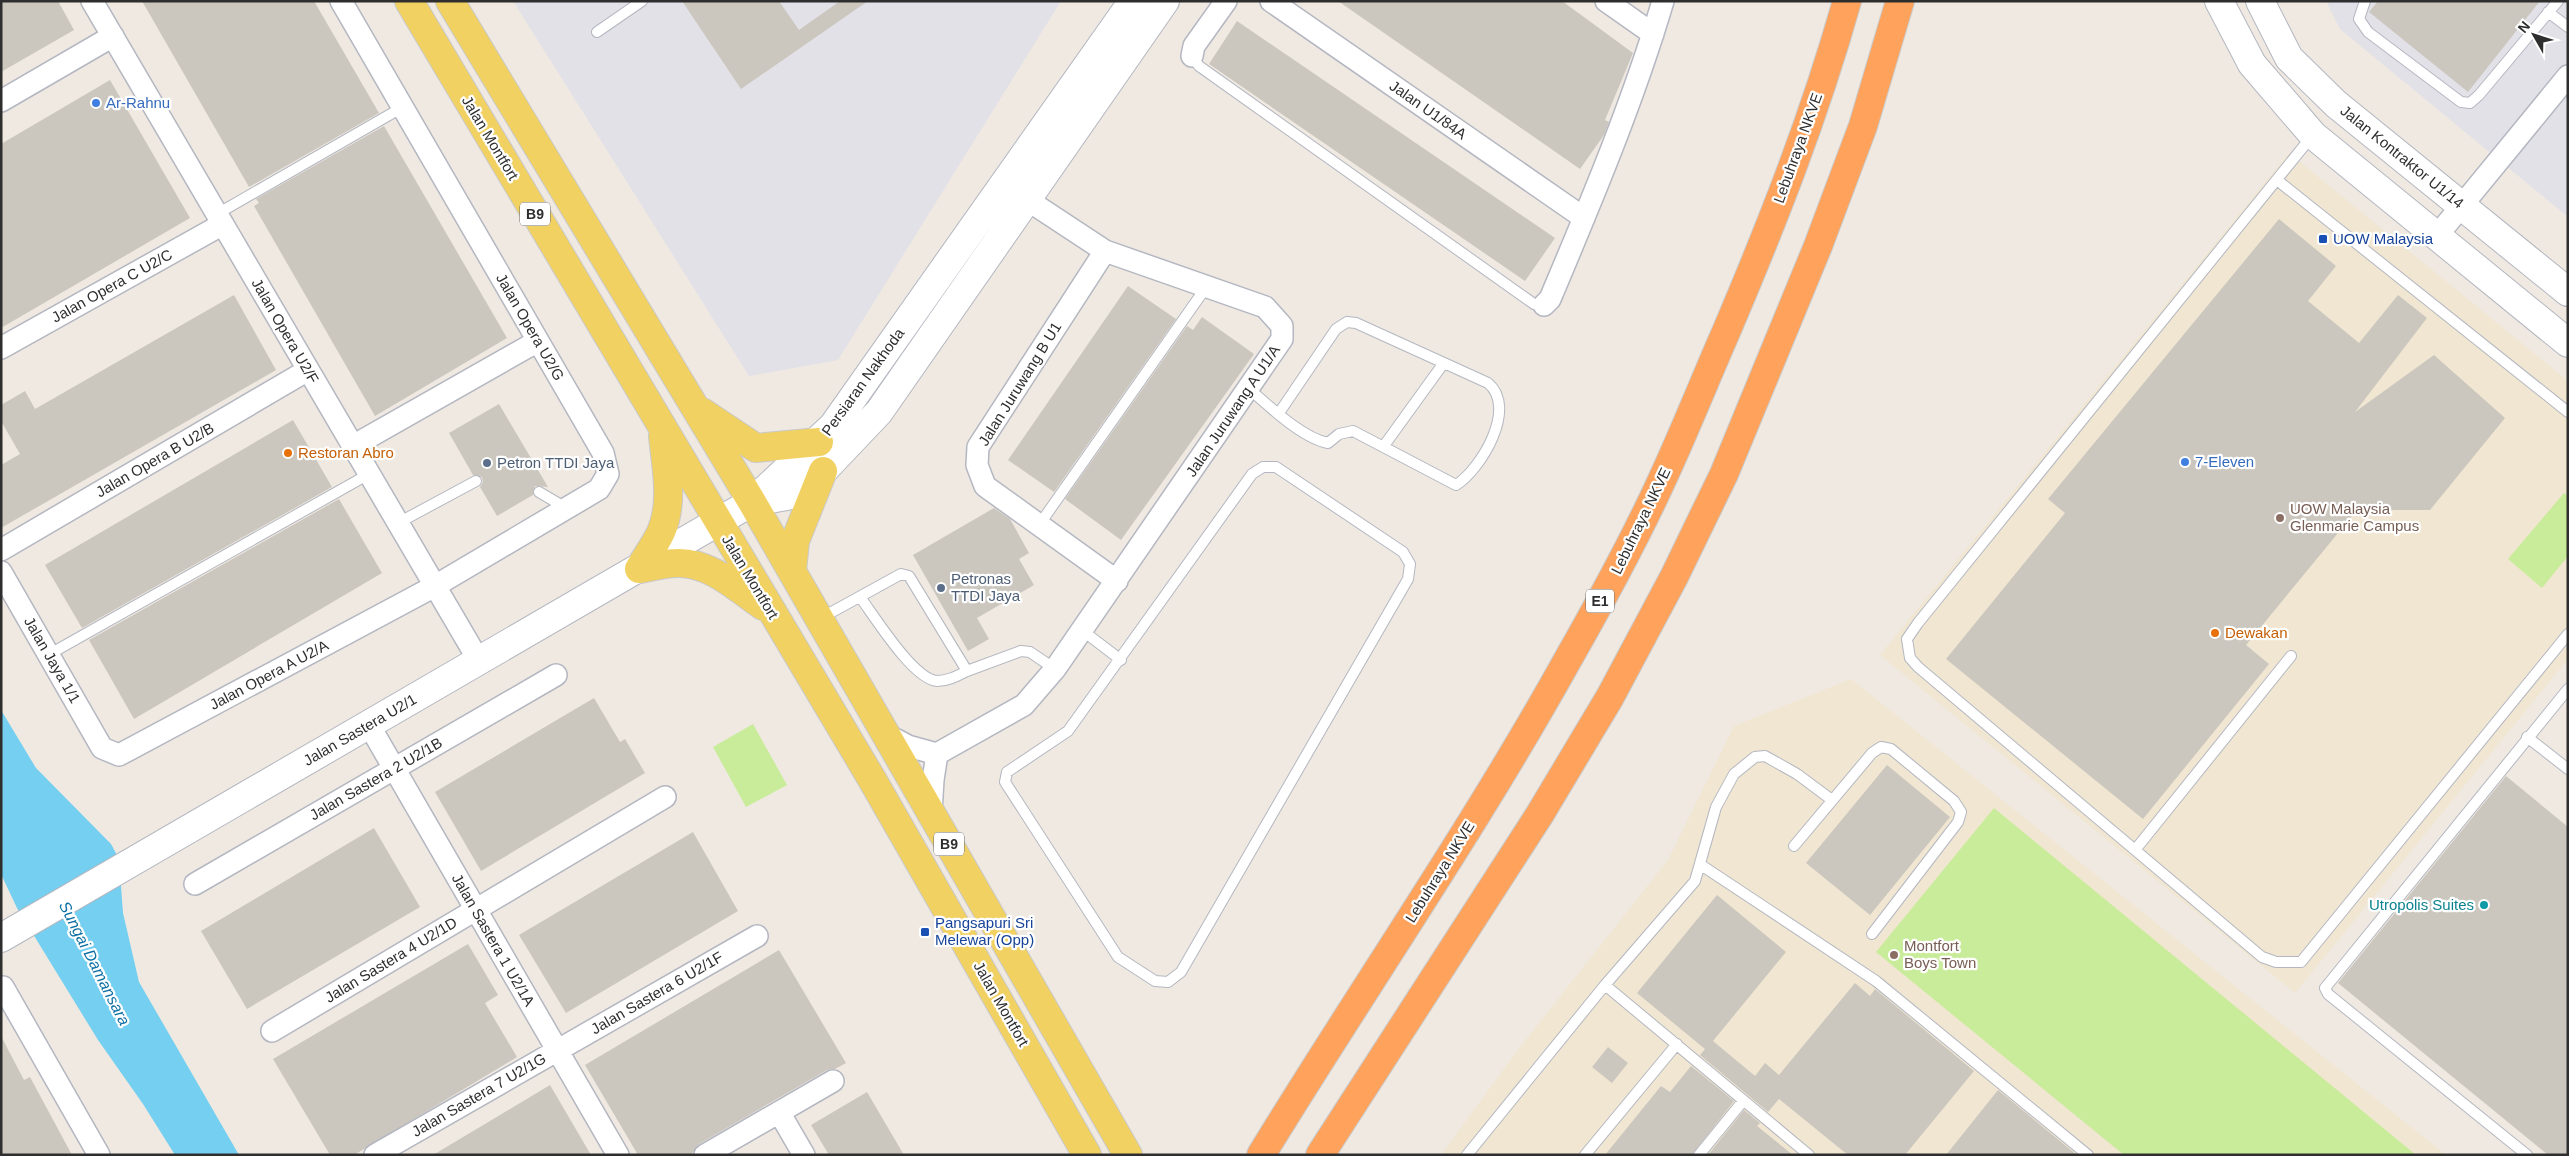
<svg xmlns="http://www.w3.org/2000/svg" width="2569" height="1156" viewBox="0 0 2569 1156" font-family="Arial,sans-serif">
<rect width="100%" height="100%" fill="#efe9e1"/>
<!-- industrial -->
<path fill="#e3e1e8" d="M513,1H1061L838,360L749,376Z
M2326,1H2568V217L2340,29Z"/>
<!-- education -->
<path fill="#f0e6d1" d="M2289,153L2568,381V659L2295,993L1880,655Z
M1851,679L2446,1155H1441L1517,1051L1668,860L1734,726Z"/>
<!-- pitch -->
<path fill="#c9ec9a" d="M2564,493L2568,496V556L2542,588L2508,559Z
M753,724L787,785L746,807L713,747Z
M1994,808L2416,1155H2124L1876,952Z"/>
<!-- water -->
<path fill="#75cff0" d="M1,710L36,768L111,844L119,859L123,913L139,982L239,1155H175L143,1104L98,1040L17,908L1,874Z"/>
<!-- building -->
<path fill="#cbc7bf" d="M1,1H58L74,30L1,72Z
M142,1H314L379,113L249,187Z
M682,1H779L799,30L840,1H868L741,89Z
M1338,1H1562L1633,53L1605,120L1609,122L1604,135L1580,169Z
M2378,1H2540L2468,92L2369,12Z
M1237,21L1555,238L1525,281L1209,64Z
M110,80L190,218L1,328V144Z
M384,126L507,338L375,416L254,206L259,203L256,199Z
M2279,219L2336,266L2308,301L2359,343L2398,295L2427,318L2355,412L2434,355L2505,418L2430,510H2357L2246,645L2269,664L2143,819L1946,659L2065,513L2048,499Z
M1128,286L1176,319L1054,492L1008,460Z
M234,295L276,370L1,528V465L20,454L1,421V405L25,391L35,409Z
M1202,317L1254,354L1121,540L1065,499L1187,326L1193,330Z
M499,404L548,487L535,486L533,495L497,516L480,487L483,482L482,477L473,475L449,433Z
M293,420L332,487L82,628L45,565Z
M339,499L382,573L134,719L89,640Z
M994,508L1010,519L1029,553L1019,559L1034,585L977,618L989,639L968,651L913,555Z
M594,698L620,742L625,739L645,773L481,871L435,792Z
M1887,765L1950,817L1870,915L1806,863Z
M2506,776L2568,827V1155H2548L2338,983Z
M374,828L420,907L247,1009L201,931Z
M693,832L738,911L566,1013L519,935Z
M1717,895L1786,952L1713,1041L1755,1076L1765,1063L1779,1075L1855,983L1870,996L1875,989L1974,1071L1905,1155H1848L1779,1099L1768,1112L1700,1055L1705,1049L1637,993Z
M468,944L498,995L485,1003L517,1057L354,1155H330L273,1059Z
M779,950L846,1063L835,1069L827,1070L699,1144L691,1155H638L585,1065Z
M1,1036L24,1080L30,1077L72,1155H1Z
M1608,1047L1628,1063L1612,1083L1592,1067Z
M1691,1066L1734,1101L1692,1155H1605L1661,1086L1670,1092Z
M550,1085L591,1155H433Z
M1998,1090L2077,1155H1946Z
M867,1092L904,1155H829L811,1125Z
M1744,1110L1760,1123L1757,1126L1793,1155H1708Z"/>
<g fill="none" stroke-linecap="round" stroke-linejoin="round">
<defs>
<path id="lane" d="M2365,1L2359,19L2368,32L2461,102L2470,103L2479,95L2558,1
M2548,12L2568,27
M597,32L642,1
M1192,56L1199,66L1534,304L1544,305
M2312,136L1918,623L1907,639L1910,658L1918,667L2262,957L2276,962H2301L2568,634
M2277,180L2568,412
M217,214L403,107
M1248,388C1269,406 1302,438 1328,443L1339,434L1353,431L1456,485C1481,469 1518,408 1488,383L1356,323L1347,322L1336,329L1279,413
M1383,447L1443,364
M1263,467H1276L1403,552L1410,564L1408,579L1181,972L1168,982L1155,981L1118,957L1005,782L1007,772L1068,731L1252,474Z
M539,492L566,508
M398,523L476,481
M1039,525L1207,286
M860,597C875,617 913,679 937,681C948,681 957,676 967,671
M821,618L901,574L909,576L967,671L1021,651L1030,652L1055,669
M1083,631L1121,660
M48,655L369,474
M2527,737L2568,769
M1794,846L1872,753L1881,747L1891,749L1954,801L1961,812L1958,822L1872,934
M2135,850L2291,656
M1701,865L1876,981L2088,1155
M1605,985L1809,1155
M1467,1155L1605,985L1695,881L1716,807L1734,774L1755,757L1765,756L1797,774L1832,800
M1585,1155L1677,1044
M1699,1155L1743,1101
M2527,1155L2328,994L2325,988L2568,689"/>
<path id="street" d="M92,1L479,661
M1271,1L1584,218
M1606,1L1653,34
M1192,56L1194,46L1226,1
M1,101L113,36
M2436,237L2568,76
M1105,251L978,447L977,465L985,486L1117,581
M1544,305L1550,299C1591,202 1633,102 1663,1
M1,348L223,224
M353,446L538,341
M1,550L308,370
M1,572L102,748L119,755L435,586L599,489L608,474L603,453L341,1
M369,725L618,1155
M887,735L908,746L937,754
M937,754L1024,705L1055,669L1282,339V326L1265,307L1105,251L1014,191
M931,812L933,780L937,754
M195,884L556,675
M3,987L99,1155
M272,1031L665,797
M779,1112L804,1155
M375,1155L757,936
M705,1155L833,1081"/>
<path id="secondary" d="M2219,1L2252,64L2313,135L2568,343
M2260,1L2289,58L2336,104L2568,292
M752,502L787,496L823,471L879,412L1165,1
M1,938L752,502L833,426L1133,1"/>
<path id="primary" d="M409,1L873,781L1087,1155
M450,1L752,502L1128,1155
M702,412L756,448L819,442
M639,569C646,557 655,545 661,532C674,502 666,467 663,436
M639,569C651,567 665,563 677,563C710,562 737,588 763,606
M792,571L795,541L823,471"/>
<path id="highway" d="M1261,1155C1362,990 1473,830 1567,661C1600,603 1633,543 1661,482C1684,433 1704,382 1726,332C1772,224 1815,115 1847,1
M1320,1155L1540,814L1610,697L1674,577L1724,474L1818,246L1863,126L1900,1"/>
</defs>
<!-- lane casing -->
<use href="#lane" stroke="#b4b7c1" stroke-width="12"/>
<!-- street casing -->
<use href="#street" stroke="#b4b7c1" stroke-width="24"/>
<!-- secondary casing -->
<use href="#secondary" stroke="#b4b7c1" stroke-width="30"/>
<!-- primary casing -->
<use href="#primary" stroke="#c9c9c9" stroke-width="30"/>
<!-- highway casing -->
<use href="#highway" stroke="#c9c9c9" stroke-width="30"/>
<!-- lane -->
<use href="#lane" stroke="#fff" stroke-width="10"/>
<!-- street -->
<use href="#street" stroke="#fff" stroke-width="21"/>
<!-- secondary -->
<use href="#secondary" stroke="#fff" stroke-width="28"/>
<!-- primary -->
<use href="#primary" stroke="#f2d163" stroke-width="28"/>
<!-- highway -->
<use href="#highway" stroke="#ffa35c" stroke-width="28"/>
</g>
<!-- markers -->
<g fill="#3f7fe0" stroke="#fff" stroke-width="2">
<circle cx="96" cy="103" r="5"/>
<circle cx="2185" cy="462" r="5"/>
</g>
<g fill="#1a4fb4" stroke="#fff" stroke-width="2">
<rect x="2318" y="234" width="10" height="10" rx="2.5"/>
<rect x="920" y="927" width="10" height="10" rx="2.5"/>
</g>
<g fill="#e8710a" stroke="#fff" stroke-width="2">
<circle cx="288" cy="453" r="5"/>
<circle cx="2215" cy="633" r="5"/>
</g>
<g fill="#5c6f8a" stroke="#fff" stroke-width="2">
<circle cx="487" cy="463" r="5"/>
<circle cx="941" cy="588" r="5"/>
</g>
<g fill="#8d6e63" stroke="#fff" stroke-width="2">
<circle cx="2280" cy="518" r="5"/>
<circle cx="1894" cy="955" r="5"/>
</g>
<circle fill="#0f9aa8" stroke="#fff" stroke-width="2" cx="2484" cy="905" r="5"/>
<g text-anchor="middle" stroke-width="4.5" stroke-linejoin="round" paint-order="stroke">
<!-- shield labels -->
<g fill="#fff" stroke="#6d6d6d" stroke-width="1">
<rect x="520" y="202.5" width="30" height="23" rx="4"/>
<rect x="1586" y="589.5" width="28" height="23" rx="4"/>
<rect x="934" y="832.5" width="30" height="23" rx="4"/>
</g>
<g font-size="14" font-weight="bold" fill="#2e2e2e">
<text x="535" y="219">B9</text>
<text x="1600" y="606">E1</text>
<text x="949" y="849">B9</text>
</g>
<!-- shop labels -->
<g font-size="15" fill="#366cbe" stroke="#fff" text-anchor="start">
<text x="106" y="108">Ar-Rahnu</text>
<text x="2195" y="467">7-Eleven</text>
</g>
<!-- street labels -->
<g font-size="15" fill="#2e2e2e" stroke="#fff">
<text transform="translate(1428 110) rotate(35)" y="5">Jalan U1/84A</text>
<text transform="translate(490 138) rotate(59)" y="5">Jalan Montfort</text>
<text transform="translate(1798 148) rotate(-70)" y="5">Lebuhraya NKVE</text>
<text transform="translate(2402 157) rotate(39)" y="5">Jalan Kontraktor U1/14</text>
<text transform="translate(112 286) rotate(-29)" y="5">Jalan Opera C U2/C</text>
<text transform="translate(530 327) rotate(60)" y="5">Jalan Opera U2/G</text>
<text transform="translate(285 331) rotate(60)" y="5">Jalan Opera U2/F</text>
<text transform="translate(863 382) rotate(-54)" y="5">Persiaran Nakhoda</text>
<text transform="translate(1020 384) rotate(-58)" y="5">Jalan Juruwang B U1</text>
<text transform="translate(1233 411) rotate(-56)" y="5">Jalan Juruwang A U1/A</text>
<text transform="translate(155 460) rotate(-30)" y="5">Jalan Opera B U2/B</text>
<text transform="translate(1641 521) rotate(-64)" y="5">Lebuhraya NKVE</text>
<text transform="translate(750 577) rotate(59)" y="5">Jalan Montfort</text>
<text transform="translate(52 660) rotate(60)" y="5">Jalan Jaya 1/1</text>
<text transform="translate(269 675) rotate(-28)" y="5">Jalan Opera A U2/A</text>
<text transform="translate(360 730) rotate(-30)" y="5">Jalan Sastera U2/1</text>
<text transform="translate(376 779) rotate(-30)" y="5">Jalan Sastera 2 U2/1B</text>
<text transform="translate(1440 872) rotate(-58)" y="5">Lebuhraya NKVE</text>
<text transform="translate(493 940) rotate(60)" y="5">Jalan Sastera 1 U2/1A</text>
<text transform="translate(391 960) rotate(-31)" y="5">Jalan Sastera 4 U2/1D</text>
<text transform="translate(657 993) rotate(-30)" y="5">Jalan Sastera 6 U2/1F</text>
<text transform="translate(1001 1004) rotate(60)" y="5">Jalan Montfort</text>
<text transform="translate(479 1095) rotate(-30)" y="5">Jalan Sastera 7 U2/1G</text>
</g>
<!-- transit labels -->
<g font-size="15" fill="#164399" stroke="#fff" text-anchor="start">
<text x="2333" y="244">UOW Malaysia</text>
<text x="935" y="928">Pangsapuri Sri<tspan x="935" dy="17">Melewar (Opp)</tspan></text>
</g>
<!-- food labels -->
<g font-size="15" fill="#c56008" stroke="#fff" text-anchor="start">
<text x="298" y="458">Restoran Abro</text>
<text x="2225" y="638">Dewakan</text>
</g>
<!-- service labels -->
<g font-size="15" fill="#4e5e75" stroke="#fff" text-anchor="start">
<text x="497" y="468">Petron TTDI Jaya</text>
<text x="951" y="584">Petronas<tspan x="951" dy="17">TTDI Jaya</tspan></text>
</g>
<!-- education labels -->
<g font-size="15" fill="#785e54" stroke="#fff" text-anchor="start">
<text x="2290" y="514">UOW Malaysia<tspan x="2290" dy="17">Glenmarie Campus</tspan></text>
<text x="1904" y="951">Montfort<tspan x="1904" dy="17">Boys Town</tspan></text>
</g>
<!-- culture labels -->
<g font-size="15" fill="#0d838f" stroke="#fff" text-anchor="end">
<text x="2474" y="910">Utropolis Suites</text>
</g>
<!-- water labels -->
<g font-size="16" font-style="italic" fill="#0d6fa3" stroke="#fff">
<text transform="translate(95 963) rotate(63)" y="6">Sungai Damansara</text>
</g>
</g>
<!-- border -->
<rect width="2569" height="1156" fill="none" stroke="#2e2e2e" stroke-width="5"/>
<!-- north arrow -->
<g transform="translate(2534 35) rotate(309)" stroke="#ffffff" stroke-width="4" paint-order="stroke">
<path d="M0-4L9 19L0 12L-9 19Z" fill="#2e2e2e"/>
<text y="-8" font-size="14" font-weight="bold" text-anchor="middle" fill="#2e2e2e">N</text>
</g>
</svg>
